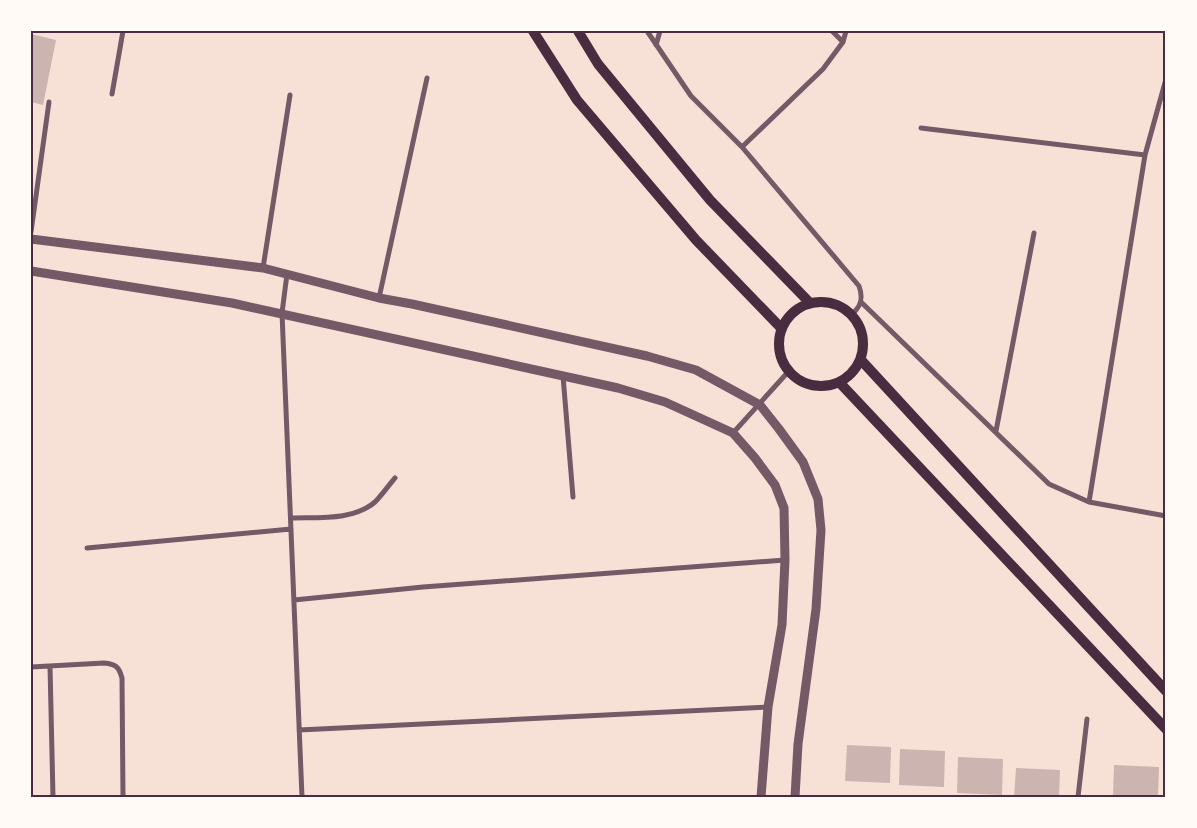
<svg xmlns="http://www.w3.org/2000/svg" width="1197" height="828" viewBox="0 0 1197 828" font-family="Poppins,sans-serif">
<rect width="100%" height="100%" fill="#f7e1d7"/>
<!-- building -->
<path fill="#ccb4b1" d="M31,34L56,40L43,105L31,102Z
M847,745L891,747L890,783L845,781Z
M900,749L945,751L944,787L899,785Z
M958,757L1003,759L1002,795L957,793Z
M1114,765L1159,767L1158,797H1113Z
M1016,768L1060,770L1059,797H1014Z"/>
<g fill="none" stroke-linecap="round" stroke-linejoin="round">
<!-- minor -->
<path stroke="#755966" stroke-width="5" d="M647,31L691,96L742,147L859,286C863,297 862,306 852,314
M832,31L843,42
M656,45L660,31
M112,94L123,31
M921,128L1145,155L1166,79
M742,147L823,69L843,42L846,31
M31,232L49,102
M263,268L290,95
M287,274L282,313L302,797
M379,298L427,78
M861,302L1049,484L1089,502L1166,516
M563,376L573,497
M996,431L1034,233
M733,433L788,372
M1089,502L1145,155
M291,518C318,517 353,521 375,502C382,495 388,486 395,478
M87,548L291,529
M294,600L423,587L785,560
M50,666L53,797
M31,667L104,663C116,664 119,667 122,678L123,797
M299,730L768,707
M1078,797L1087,719"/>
<!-- tertiary -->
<path stroke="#755966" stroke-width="9" d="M31,239L263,268L379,298L412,304L647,356L696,370L760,405L779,429L803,462L818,499L821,530L816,609L798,744L795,797
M31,271L232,303L618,388L665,402L733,433L755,458L775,485L784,508L785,560L782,625L768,707L761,797"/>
<!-- secondary -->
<path stroke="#4a2c40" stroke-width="10" d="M533,31L577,100L696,240L782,329
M578,31L598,64L710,200L810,303
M779 344a42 42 0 1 1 84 0a42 42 0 1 1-84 0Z
M861,360L1166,691
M839,382L1166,729"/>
</g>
<!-- border -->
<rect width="1197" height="828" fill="none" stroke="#fffaf5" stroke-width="65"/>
<rect x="32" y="32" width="1132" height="764" fill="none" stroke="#4a2c40" stroke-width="2"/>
</svg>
